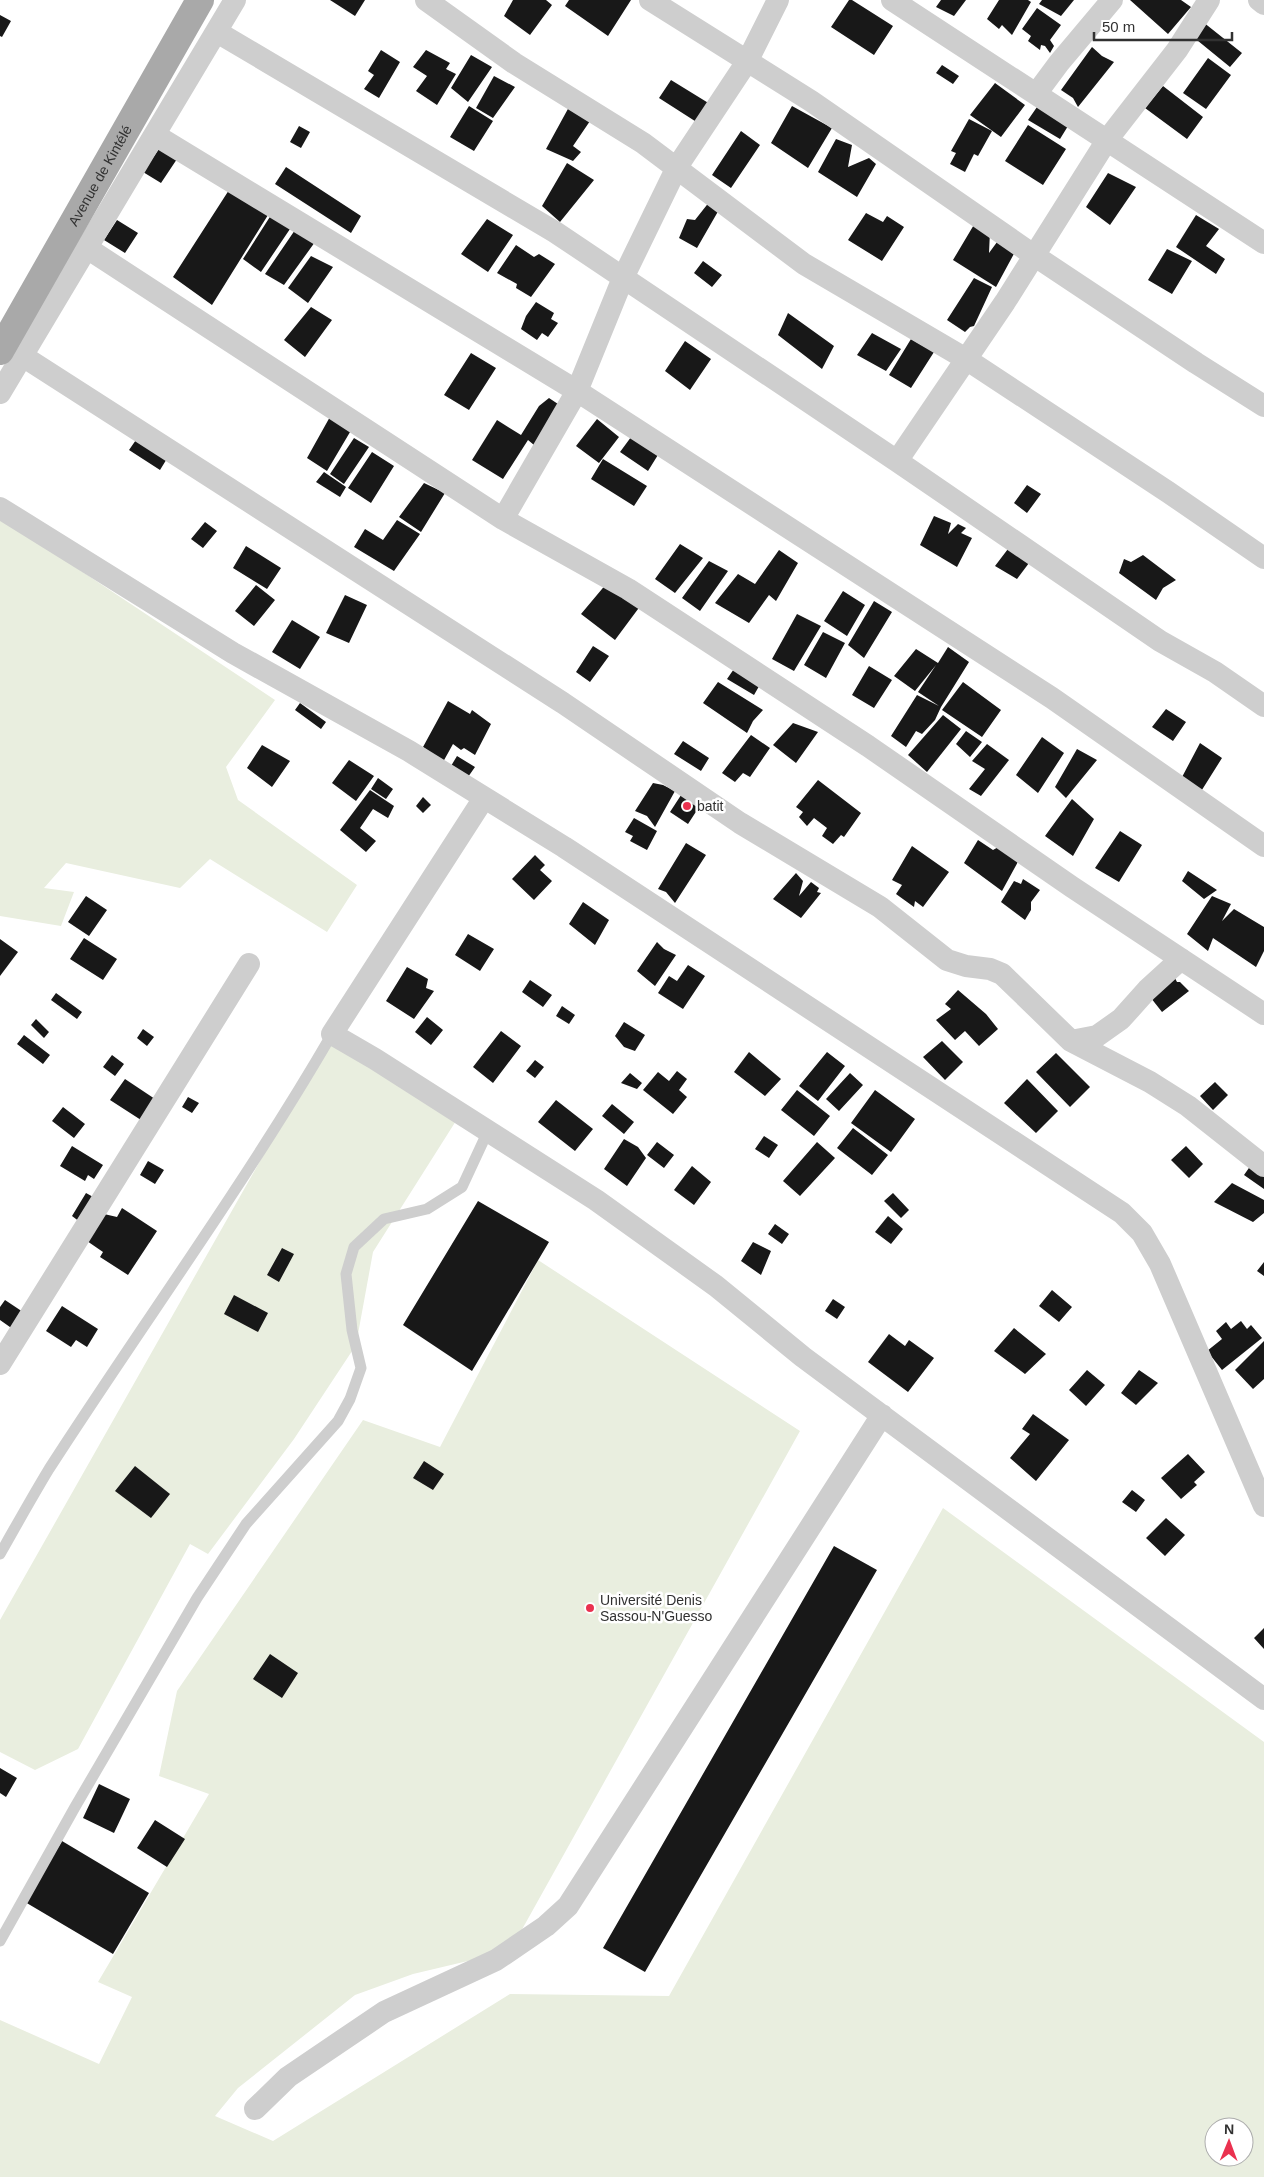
<svg xmlns="http://www.w3.org/2000/svg" width="1264" height="2177" viewBox="0 0 1264 2177" font-family="Arial,sans-serif">
<rect width="100%" height="100%" fill="#fff"/>
<!-- green -->
<path fill="#e9eedf" fill-rule="evenodd" d="M0,517L275,700L226,767L238,800L357,885L327,932L210,859L180,888L66,863L44,888L74,892L61,926L0,916Z
M332,1034L461,1113L373,1252L356,1345L294,1439L208,1554L190,1544L78,1749L35,1770L0,1752V1620Z
M538,1260L800,1431L510,1951L413,1974L355,1995L238,2088L215,2116L273,2141L510,1994L669,1996L943,1508L1264,1742V2177H0V2020L99,2064L132,1997L98,1982L209,1794L159,1776L177,1691L363,1420L440,1447ZM1214,2127H1244V2157H1214Z"/>
<!-- building -->
<path fill="#181818" d="M330,0H365L355,16Z
M513,0H546L552,5L530,35L504,16Z
M569,0H631L608,36L565,6Z
M849,0H852L893,26L874,55L831,27Z
M941,0H966L954,16L936,7Z
M999,0H1028L1031,2L1012,35L1002,25L999,29L987,19Z
M1042,0H1074L1061,16L1039,4Z
M1130,0H1181L1191,7L1168,34Z
M1037,8L1061,25L1050,40L1054,46L1050,53L1045,46L1041,45L1040,50L1028,41L1031,36L1022,29Z
M0,15L11,21L2,37L0,36Z
M1203,22L1242,53L1230,67L1192,36Z
M1092,47L1102,56L1114,62L1078,107L1073,98L1061,90Z
M381,50L400,62L379,98L364,89L374,75L368,71Z
M426,50L450,63L446,69L456,74L437,105L416,91L427,76L413,67Z
M471,55L492,67L468,102L451,88Z
M1208,58L1231,75L1206,109L1183,93Z
M942,65L959,76L953,84L936,73Z
M494,76L515,87L493,118L476,108Z
M671,80L710,104L698,123L659,98Z
M995,83L1025,105L1001,137L970,115Z
M1163,86L1203,117L1187,139L1145,108Z
M469,106L493,121L474,151L450,137Z
M792,106L832,128L808,168L771,143Z
M569,107L590,121L573,146L581,152L573,161L546,149Z
M1037,107L1068,126L1060,139L1028,120Z
M969,119L992,131L978,156L974,154L965,172L950,164L956,153L951,151Z
M1028,125L1066,149L1043,185L1005,161Z
M299,126L310,132L301,148L290,142Z
M741,131L760,145L731,188L712,175Z
M836,139L852,145L848,167L869,158L876,164L857,197L818,172Z
M159,149L177,159L161,183L143,172Z
M567,163L594,180L560,222L542,206Z
M286,167L361,216L351,233L275,184Z
M1108,173L1136,187L1110,225L1086,207Z
M229,190L268,215L212,305L173,277Z
M710,201L720,208L697,248L679,238L687,219L695,220Z
M273,212L292,226L261,272L243,259Z
M866,213L883,222L887,216L904,227L882,261L848,240Z
M1196,215L1219,229L1206,246L1225,259L1216,274L1176,247Z
M487,219L513,235L488,272L461,254Z
M117,220L138,233L125,253L104,240Z
M975,223L990,231L989,253L1000,238L1016,250L996,287L953,260Z
M295,230L315,242L284,285L265,274Z
M516,245L534,257L539,254L555,264L531,297L516,288L517,284L497,273Z
M1167,249L1192,261L1172,294L1148,280Z
M311,256L333,267L308,303L288,288Z
M703,261L722,275L712,287L694,273Z
M974,278L992,287L974,326L970,327L965,332L947,320Z
M536,302L554,313L551,319L558,323L548,337L542,333L537,340L521,329L526,316Z
M311,307L332,320L305,357L284,340Z
M788,313L834,346L822,369L778,335Z
M872,333L901,349L886,371L857,355Z
M911,339L934,352L911,388L889,375Z
M685,341L711,359L690,390L665,371Z
M471,353L496,368L469,410L444,395Z
M549,398L564,408L540,450L528,440L503,479L472,460L497,420L521,435L539,406Z
M331,415L353,427L327,471L307,458Z
M597,419L619,437L599,463L576,446Z
M634,433L661,450L648,471L620,452Z
M138,437L168,457L160,470L129,450Z
M354,438L369,447L344,484L330,474Z
M372,452L394,466L371,503L348,488Z
M603,459L647,486L634,506L591,479Z
M324,472L346,487L340,497L316,482Z
M424,483L445,493L421,532L399,517Z
M1027,485L1041,494L1027,513L1014,503Z
M934,516L951,523L948,534L958,524L966,528L961,533L972,538L957,567L920,545Z
M397,520L420,534L394,571L354,547L365,529L383,540Z
M205,522L217,531L203,548L191,539Z
M680,544L703,558L675,593L655,579Z
M1011,545L1032,559L1017,579L995,566Z
M246,546L281,568L267,589L233,568Z
M779,550L798,563L776,601L769,595L749,623L715,603L738,574L755,584Z
M1143,555L1176,580L1163,588L1156,600L1119,573L1124,559L1131,562Z
M709,561L728,571L700,611L682,598Z
M607,583L641,605L615,640L581,614Z
M256,585L275,600L254,626L235,611Z
M843,591L865,605L847,636L824,621Z
M345,595L367,605L349,643L326,633Z
M874,601L892,612L864,658L848,645Z
M797,614L821,626L794,671L772,659Z
M292,620L320,637L300,669L272,652Z
M823,632L845,643L826,678L804,665Z
M593,646L609,656L590,682L576,672Z
M948,647L969,662L941,707L935,720L922,734L916,731L906,747L891,736L917,695L939,706L918,692L936,665L915,691L894,676L916,649L938,663Z
M736,666L762,681L754,695L727,679Z
M869,666L892,680L874,708L852,695Z
M718,682L763,710L753,721L747,733L703,703Z
M963,682L1001,710L982,737L942,710Z
M448,701L470,714L472,710L491,724L475,755L464,748L461,750L453,744L443,762L423,747Z
M300,703L326,722L321,729L295,710Z
M1166,709L1186,722L1173,741L1152,727Z
M943,715L961,729L927,772L908,755Z
M793,723L818,732L796,763L773,745Z
M966,731L982,742L970,757L956,744Z
M751,735L770,748L750,777L743,773L735,782L722,773Z
M1042,737L1064,753L1038,793L1016,775Z
M683,741L709,758L701,771L674,754Z
M1200,743L1222,758L1200,793L1181,779Z
M987,744L1009,760L981,796L969,789L985,769L972,761Z
M262,745L290,761L272,787L247,768Z
M1077,749L1097,760L1066,798L1055,787Z
M457,756L475,767L468,777L451,766Z
M349,760L374,776L356,801L332,783Z
M378,778L393,789L386,799L371,789Z
M818,780L861,813L844,837L841,835L833,844L822,836L827,828L814,818L807,826L799,817L803,812L796,807Z
M653,783L663,785L675,791L655,827L647,816L635,811Z
M685,789L703,801L688,824L670,812Z
M370,790L394,806L388,818L373,809L360,828L376,841L366,852L340,830Z
M423,797L431,805L423,813L416,806Z
M1072,799L1094,819L1073,856L1045,836Z
M634,818L657,831L647,850L630,841L633,836L625,832Z
M1120,831L1142,845L1119,882L1095,868Z
M978,840L993,850L1002,845L1020,858L1002,891L964,863Z
M686,843L706,855L675,903L666,892L658,889Z
M912,846L949,872L923,907L915,901L914,907L896,894L902,885L892,880Z
M535,855L545,865L540,870L552,881L534,900L512,879Z
M1188,871L1217,890L1204,899L1182,881Z
M796,873L803,881L799,896L811,882L819,888L817,892L821,893L801,918L773,899Z
M1023,879L1040,890L1031,902V910L1025,920L1001,902L1014,881L1021,884Z
M86,896L107,910L89,936L68,922Z
M1212,896L1231,904L1222,921L1234,909L1264,927V951L1256,967L1213,938L1208,951L1187,934Z
M583,902L609,920L595,945L569,924Z
M468,934L494,949L480,971L455,955Z
M84,938L117,959L103,980L70,959Z
M0,939L18,952L0,976Z
M657,942L664,949L676,955L655,986L637,971Z
M688,965L705,976L683,1009L658,993L669,976L677,981Z
M407,967L428,979L426,988L434,991L414,1019L386,1001Z
M1172,972L1177,982H1180L1189,991L1162,1012L1147,993Z
M530,980L552,995L543,1007L522,992Z
M958,990L986,1014L998,1029L979,1046L965,1031L955,1040L936,1020L951,1009L945,1004Z
M56,993L82,1012L77,1019L51,1000Z
M562,1006L575,1015L569,1024L556,1016Z
M427,1017L443,1030L431,1045L415,1032Z
M36,1019L49,1032L44,1038L31,1025Z
M624,1022L645,1035L635,1051L624,1047L615,1036Z
M143,1029L154,1037L147,1046L137,1038Z
M501,1031L521,1046L493,1083L473,1067Z
M24,1035L50,1055L43,1064L17,1044Z
M942,1041L963,1062L945,1080L923,1057Z
M749,1052L781,1079L765,1096L734,1072Z
M827,1052L845,1066L818,1101L799,1086Z
M1056,1053L1090,1087L1070,1107L1036,1072Z
M112,1055L124,1064L115,1076L103,1067Z
M535,1060L544,1067L535,1078L526,1071Z
M677,1071L687,1079L679,1090L687,1097L673,1114L643,1090L658,1072L669,1081Z
M630,1073L642,1083L637,1089L621,1083Z
M850,1073L863,1085L839,1111L826,1099Z
M125,1079L155,1099L141,1120L110,1100Z
M1027,1079L1058,1111L1036,1133L1004,1103Z
M1215,1082L1228,1095L1213,1110L1200,1096Z
M797,1090L830,1116L814,1136L781,1110Z
M875,1090L915,1119L891,1152L851,1123Z
M188,1097L199,1103L192,1113L182,1107Z
M556,1100L593,1129L575,1151L538,1122Z
M612,1104L634,1122L624,1134L602,1116Z
M63,1107L85,1124L74,1138L52,1121Z
M853,1128L888,1155L872,1175L837,1148Z
M764,1136L778,1145L769,1158L755,1149Z
M624,1139L638,1147L646,1158L627,1186L604,1169Z
M657,1142L674,1155L664,1168L647,1155Z
M817,1142L835,1158L800,1196L783,1181Z
M72,1146L103,1165L94,1179L88,1175L85,1181L60,1166Z
M1186,1146L1203,1164L1189,1178L1171,1160Z
M148,1161L164,1170L155,1184L140,1175Z
M1251,1165L1264,1174V1189L1244,1175Z
M692,1166L711,1182L694,1205L674,1190Z
M1232,1183L1264,1200V1213L1253,1222L1214,1202Z
M86,1193L95,1198L80,1222L72,1216Z
M893,1193L909,1210L901,1218L884,1201Z
M478,1201L549,1242L472,1371L403,1325Z
M122,1208L157,1231L128,1275L100,1257L103,1252L87,1241L104,1214L117,1217Z
M888,1216L903,1229L891,1244L875,1232Z
M775,1224L789,1234L782,1244L768,1234Z
M753,1242L771,1251L761,1275L741,1261Z
M282,1248L294,1254L279,1282L267,1275Z
M1264,1262V1276L1257,1271Z
M1052,1290L1072,1307L1059,1322L1039,1306Z
M234,1295L268,1313L258,1332L224,1314Z
M833,1299L845,1307L837,1319L825,1311Z
M5,1300L29,1316L17,1332L0,1320V1307Z
M62,1306L98,1329L87,1347L76,1340L71,1347L46,1331Z
M1241,1321L1247,1329L1251,1325L1262,1338L1222,1370L1207,1351L1222,1339L1216,1331L1226,1322L1231,1329Z
M1014,1328L1046,1354L1025,1374L994,1351Z
M889,1334L905,1346L909,1340L934,1358L908,1392L868,1362Z
M1264,1341V1379L1253,1389L1235,1370Z
M1087,1370L1105,1385L1086,1406L1069,1390Z
M1139,1370L1158,1383L1136,1405L1121,1393Z
M1033,1414L1069,1440L1036,1481L1010,1458L1030,1434L1022,1429Z
M1188,1454L1205,1472L1194,1482L1197,1485L1181,1499L1161,1478Z
M424,1461L444,1474L433,1490L413,1478Z
M135,1466L170,1494L151,1518L115,1491Z
M1132,1490L1145,1500L1136,1512L1122,1502Z
M1166,1518L1185,1535L1165,1556L1146,1538Z
M834,1546L877,1570L645,1972L603,1948Z
M1264,1628V1649L1254,1638Z
M270,1654L298,1673L282,1698L253,1679Z
M0,1768L17,1778L6,1797L0,1793Z
M99,1784L130,1799L114,1833L83,1818Z
M155,1820L185,1839L167,1867L137,1848Z
M62,1841L149,1893L113,1954L25,1902Z"/>
<g fill="none" stroke-linecap="round" stroke-linejoin="round">
<!-- service -->
<path stroke="#cecece" stroke-width="11" d="M0,1554C16,1526 32,1497 49,1469C143,1323 245,1184 332,1034
M0,1941L75,1807L197,1598L246,1524L338,1421L350,1399L361,1368L352,1330L346,1274L354,1247L384,1219L427,1209L462,1187L488,1131"/>
<!-- minor -->
<path stroke="#cecece" stroke-width="22" d="M426,0L514,63L643,143L804,264L966,359L1168,492L1264,558
M650,0L811,101L1035,256L1196,363L1264,406
M892,0L1264,243
M1259,0L1264,4
M217,32L555,232L897,461L1160,641L1215,672L1264,706
M1036,94L1059,63L1112,0
M155,135L577,391L1052,698L1264,846
M87,248L503,519L628,589L868,746L1072,887L1264,1014
M21,355L563,703L740,823L880,907L947,960L966,966L990,969L1002,974L1071,1041L1150,1082L1188,1106L1264,1166
M0,393L235,0
M897,461L1005,302L1107,140L1177,50L1209,0
M0,508L233,653L409,751L564,847L1122,1213L1142,1233L1160,1264L1264,1506
M503,519L577,391L623,278L677,167L748,60L778,0
M484,798L332,1034L375,1059L596,1200L716,1286L803,1357L1264,1699
M1071,1041L1097,1036L1121,1019L1147,990L1181,959
M0,1364L249,964
M255,2109L288,2077L384,2012L496,1960L546,1926L568,1906L882,1415"/>
<!-- primary -->
<path stroke="#a9a9a9" stroke-width="28" id="s1" d="M0,351L200,0"/>
</g>
<!-- markers -->
<g fill="#ea314f" stroke="#fff" stroke-width="2">
<circle cx="687" cy="806" r="5"/>
<circle cx="590" cy="1608" r="5"/>
</g>
<g text-anchor="middle" stroke-width="5" stroke-linejoin="round" paint-order="stroke">
<!-- street labels -->
<g font-size="14" fill="#313131" stroke="#fff">
<text dy="5" stroke="none"><textPath href="#s1" startOffset="202">Avenue de Kintélé</textPath></text>
</g>
<!-- poi labels -->
<g font-size="14" fill="#313131" stroke="#fff" text-anchor="start">
<text x="697" y="811">batit</text>
<text x="600" y="1605">Université Denis<tspan x="600" dy="16">Sassou-N'Guesso</tspan></text>
</g>
</g>
<!-- north arrow -->
<g transform="translate(1229 2142) rotate(1)"><circle r="24" fill="#ffffff" stroke="#adadad"/>
<path d="M0-4L9 19L0 12L-9 19Z" fill="#ea314f"/>
<text y="-8" font-size="14" font-weight="bold" text-anchor="middle" fill="#313131">N</text>
</g>
<!-- scale -->
<path d="M1094 32v8h138v-8" fill="none" stroke="#313131" stroke-width="2.5"/>
<text x="1102" y="32" font-size="15" fill="#313131" stroke="#ffffff" stroke-width="4" paint-order="stroke">50 m</text>
</svg>
